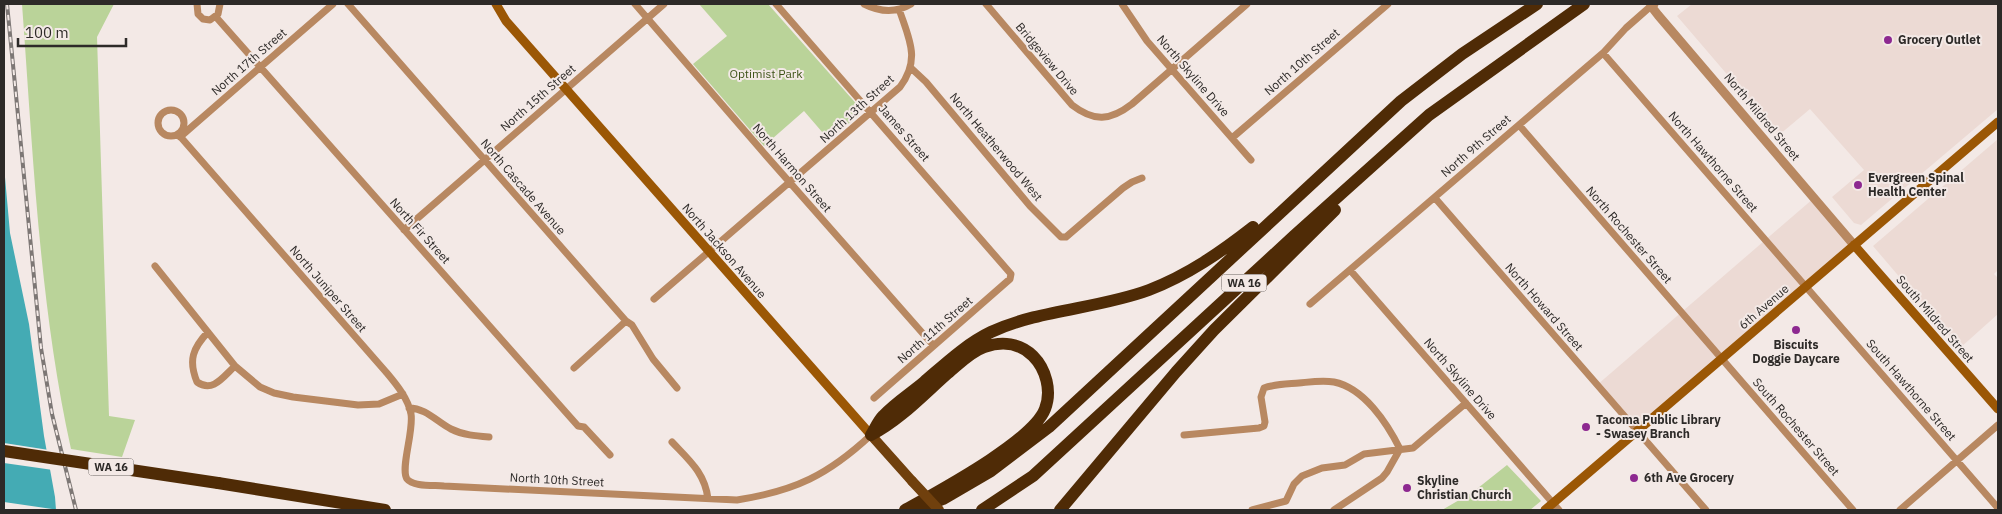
<svg xmlns="http://www.w3.org/2000/svg" width="2002" height="514" viewBox="0 0 2002 514" font-family="'IBM Plex Sans',sans-serif">
<rect width="100%" height="100%" fill="#f3e9e6"/>
<!-- built -->
<path fill="#ecdad4" d="M1692,4H1998V109L1861,225L1854,223L1832,197L1864,170L1810,109L1779,135L1677,16Z
M1998,139V270L1994,274L1998,278V314L1960,348L1873,246Z
M1814,198L1854,245L1637,431L1597,385Z"/>
<!-- green -->
<path fill="#bad399" d="M22,4H114L97,37L109,416L135,420L122,457L71,449C39,303 33,152 22,4Z
M699,4H768L860,108L859,115L829,140L804,111L764,146L693,64L727,36Z
M1507,465L1541,501L1530,510H1442L1473,492Z"/>
<!-- water -->
<path fill="#44abb4" d="M4,166L10,233L29,324L44,436L55,497L56,510H4Z"/>
<!-- pier -->
<path fill="#f3e9e6" d="M4,443L49,450L53,470L4,463Z
M4,502L59,510H4Z"/>
<g fill="none" stroke-linecap="round" stroke-linejoin="round">
<!-- minor -->
<path stroke="#b88861" stroke-width="7" d="M197,4L198,14L203,19L210,20L218,14L220,4
M348,4L626,321L632,325L653,359L677,388
M635,4L763,152L933,345
M776,4L1011,274L1010,279L874,398
M864,4C880,12 896,13 911,4
M986,4L1072,105C1094,122 1110,121 1132,104L1247,4
M1122,4L1147,41L1251,160
M216,17L578,426L584,427L610,455
M1603,53L1998,508
M911,68L926,82L1030,206L1061,237H1066L1123,188L1132,182L1142,178
M158 123a13 13 0 1 1 26 0a13 13 0 1 1-26 0Z
M1519,125L1853,510
M178,134L386,372C396,384 408,398 411,414C414,431 400,469 407,479C413,487 434,485 444,486L737,500C795,491 828,475 871,435
M180,137L333,4
M1232,138L1388,4
M1435,198L1706,510
M404,230L664,4
M155,266L235,366L260,387L274,393L293,397L358,405L379,404L403,394
M1350,270L1559,510
M654,299L900,87C921,59 909,39 899,9
M1310,304L1603,53L1626,28L1651,6
M208,332C193,348 188,360 197,382C213,393 223,377 235,366
M574,368L626,321
M409,408C426,408 437,422 451,429C463,435 476,436 489,437
M1184,435L1259,428L1264,426L1265,422L1261,397L1264,388C1275,384 1288,384 1299,383C1310,382 1322,380 1334,382C1364,388 1387,423 1400,449
M672,442C689,460 705,473 708,499
M1252,510L1286,501L1294,484L1302,476L1322,468L1345,465L1364,454L1413,448L1466,403
M1334,510L1382,478L1387,472L1400,449
M1900,510L1998,425"/>
<!-- tertiary -->
<path stroke="#b88861" stroke-width="9" d="M1654,4L1651,6L1658,15L1854,245"/>
<!-- secondary -->
<path stroke="#9b5705" stroke-width="9" d="M496,4L506,21L566,89L871,435
M1854,245L1998,409
M1545,510L1998,122"/>
<!-- primary -->
<path stroke="#70400d" stroke-width="10" d="M871,435L912,481"/>
<!-- motorway -->
<path stroke="#4f2b06" stroke-width="12" d="M871,435C875,429 878,421 883,416C895,403 911,393 924,382C945,364 966,344 991,332C1041,309 1098,309 1149,290C1188,275 1221,252 1253,227
M871,435C900,420 923,395 948,373C959,364 970,352 984,347C1002,341 1020,343 1033,356C1046,369 1052,391 1045,409C1033,441 937,492 905,510
M218,483L385,510
M915,510L943,499L991,471L1049,427L1401,101L1462,54L1537,4
M982,510L1033,476L1294,236L1429,115L1584,4
M1060,510L1176,372L1214,330L1335,210"/>
<defs>
<path id="rail" d="M7,4L41,348L52,414L76,510"/>
</defs>
<!-- rail casing -->
<use href="#rail" stroke="#7d7775" stroke-width="4"/>
<!-- rail -->
<use href="#rail" stroke="#f3e9e6" stroke-width="2" stroke-dasharray="5.5" stroke-linecap="butt"/>
<!-- primary-bridge -->
<path stroke="#70400d" stroke-width="10" d="M912,481L939,510"/>
<!-- motorway-bridge -->
<path stroke="#4f2b06" stroke-width="12" d="M4,451L218,483"/>
</g>
<!-- markers -->
<g fill="#8d2890" stroke="#f3e9e6" stroke-width="2">
<circle cx="1888" cy="40" r="5"/>
<circle cx="1858" cy="185" r="5"/>
<circle cx="1796" cy="330" r="5"/>
<circle cx="1586" cy="427" r="5"/>
<circle cx="1634" cy="478" r="5"/>
<circle cx="1407" cy="488" r="5"/>
</g>
<g text-anchor="middle" stroke-width="4" stroke-linejoin="round" paint-order="stroke">
<!-- shield labels -->
<g fill="#f3e9e6" stroke="#686361" stroke-width="1">
<rect x="1221.5" y="274.5" width="45" height="17" rx="4"/>
<rect x="88.5" y="458.5" width="45" height="17" rx="4"/>
</g>
<g font-size="11" font-weight="bold" fill="#2d2a28">
<text x="1244" y="287">WA 16</text>
<text x="111" y="471">WA 16</text>
</g>
<!-- poi labels -->
<g font-size="12" font-weight="bold" fill="#2d2a28" stroke="#f3e9e6" text-anchor="start">
<text x="1898" y="44">Grocery Outlet</text>
<text x="1868" y="182">Evergreen Spinal<tspan x="1868" dy="14">Health Center</tspan></text>
<text x="1796" y="349" text-anchor="middle">Biscuits<tspan x="1796" dy="14">Doggie Daycare</tspan></text>
<text x="1596" y="424">Tacoma Public Library<tspan x="1596" dy="14">- Swasey Branch</tspan></text>
<text x="1644" y="482">6th Ave Grocery</text>
<text x="1417" y="485">Skyline<tspan x="1417" dy="14">Christian Church</tspan></text>
</g>
<!-- street labels -->
<g font-size="12" fill="#2d2a28" stroke="#f3e9e6">
<text transform="translate(1047 59) rotate(50)" y="4">Bridgeview Drive</text>
<text transform="translate(249 62) rotate(-41)" y="4">North 17th Street</text>
<text transform="translate(1302 62) rotate(-41)" y="4">North 10th Street</text>
<text transform="translate(1193 76) rotate(49)" y="4">North Skyline Drive</text>
<text transform="translate(538 98) rotate(-41)" y="4">North 15th Street</text>
<text transform="translate(857 109) rotate(-42)" y="4">North 13th Street</text>
<text transform="translate(1762 117) rotate(50)" y="4">North Mildred Street</text>
<text transform="translate(904 133) rotate(49)" y="4">James Street</text>
<text transform="translate(1476 146) rotate(-41)" y="4">North 9th Street</text>
<text transform="translate(996 147) rotate(50)" y="4">North Heatherwood West</text>
<text transform="translate(1713 162) rotate(49)" y="4">North Hawthorne Street</text>
<text transform="translate(792 168) rotate(49)" y="4">North Harmon Street</text>
<text transform="translate(523 187) rotate(49)" y="4">North Cascade Avenue</text>
<text transform="translate(420 231) rotate(48)" y="4">North Fir Street</text>
<text transform="translate(1629 235) rotate(49)" y="4">North Rochester Street</text>
<text transform="translate(724 251) rotate(49)" y="4">North Jackson Avenue</text>
<text transform="translate(328 289) rotate(49)" y="4">North Juniper Street</text>
<text transform="translate(1544 307) rotate(49)" y="4">North Howard Street</text>
<text transform="translate(1764 307) rotate(-41)" y="4">6th Avenue</text>
<text transform="translate(1935 319) rotate(49)" y="4">South Mildred Street</text>
<text transform="translate(935 330) rotate(-41)" y="4">North 11th Street</text>
<text transform="translate(1460 379) rotate(49)" y="4">North Skyline Drive</text>
<text transform="translate(1911 390) rotate(49)" y="4">South Hawthorne Street</text>
<text transform="translate(1796 427) rotate(49)" y="4">South Rochester Street</text>
<text transform="translate(557 480) rotate(3)" y="4">North 10th Street</text>
</g>
<!-- park labels -->
<g font-size="12" fill="#3e5418" stroke="#f3e9e6">
<text x="766" y="78">Optimist Park</text>
</g>
</g>
<!-- border -->
<rect width="2002" height="514" fill="none" stroke="#2d2a28" stroke-width="10"/>
<!-- scale -->
<path d="M18 38v8h108v-8" fill="none" stroke="#2d2a28" stroke-width="2.5"/>
<text x="25" y="38" font-size="15" fill="#2d2a28" stroke="#f3e9e6" stroke-width="4" paint-order="stroke">100 m</text>
</svg>
